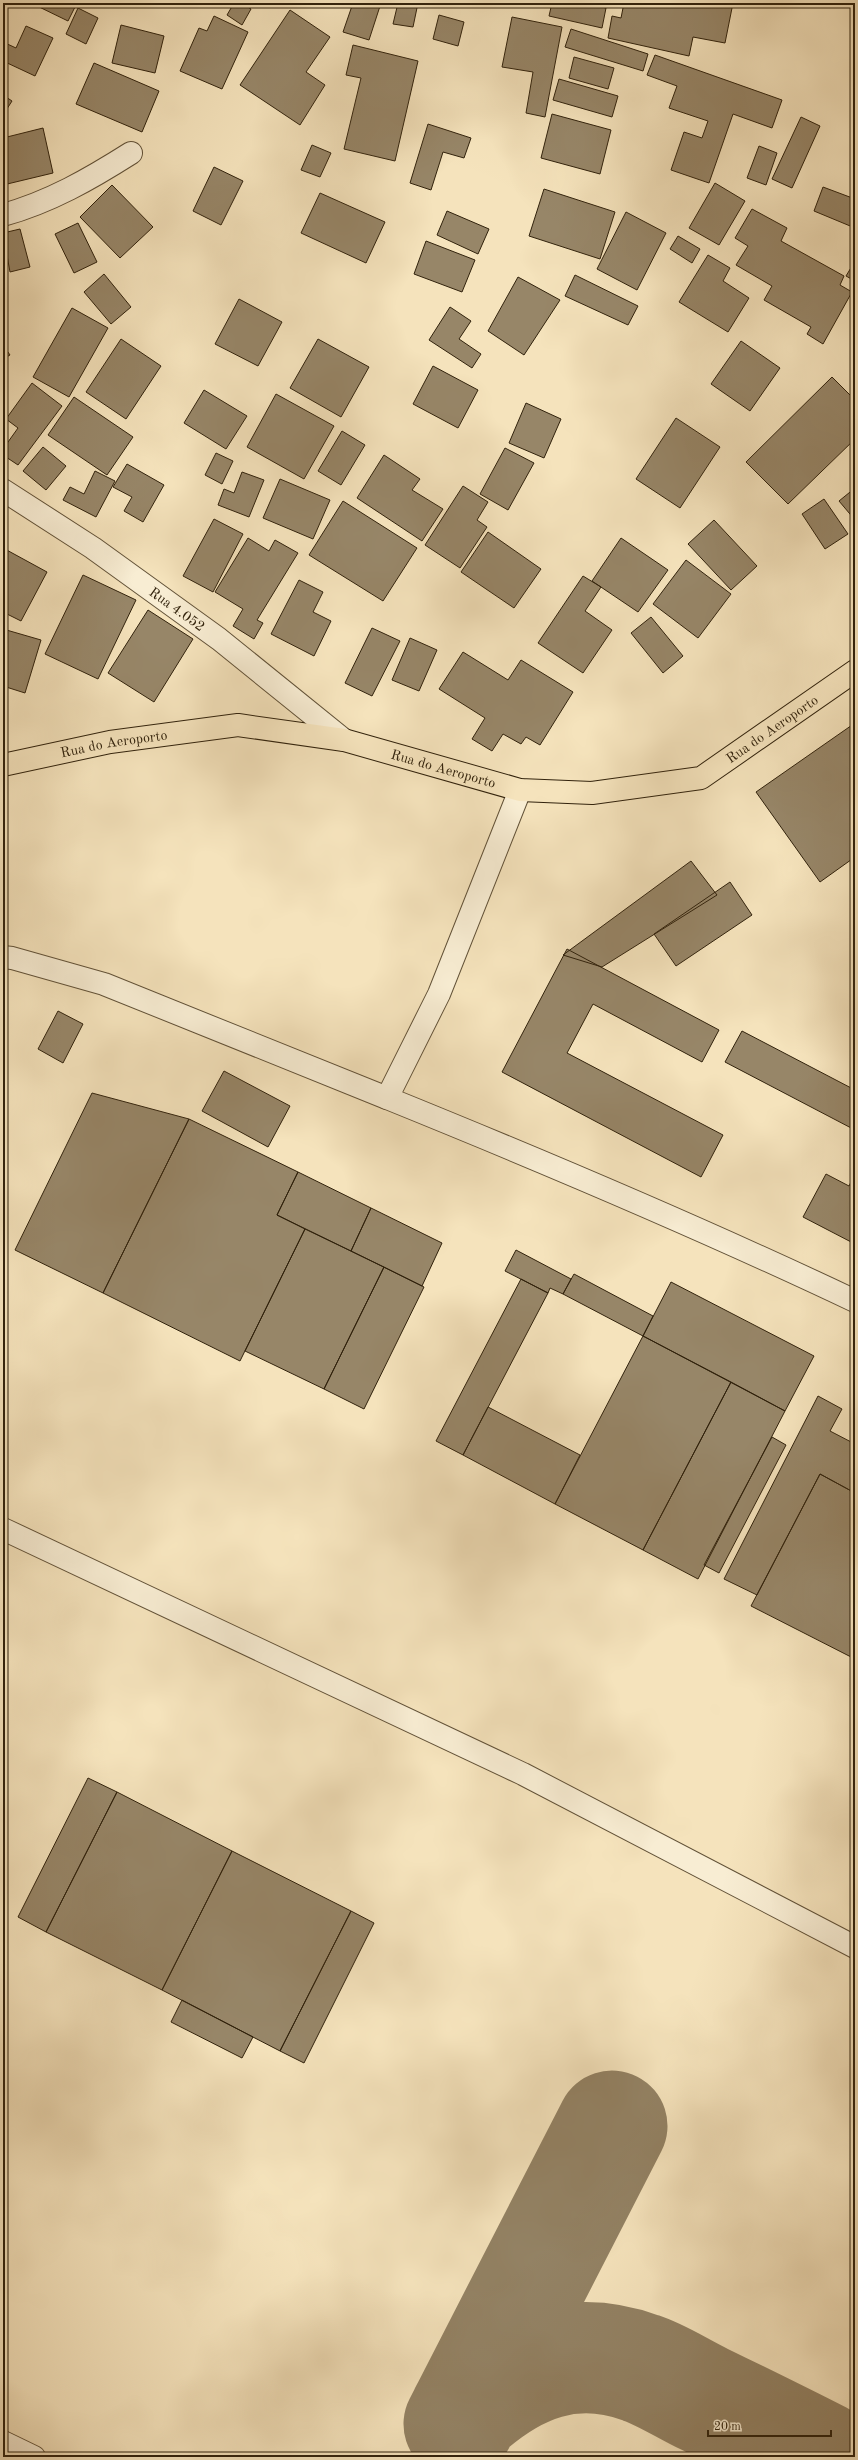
<svg xmlns="http://www.w3.org/2000/svg" width="858" height="2460" viewBox="0 0 858 2460" font-family="'Old Standard TT',serif">
<rect width="100%" height="100%" fill="#f5e3bc"/>
<filter id="stains"><feTurbulence type="fractalNoise" baseFrequency=".005" numOctaves="4"/><feColorMatrix values="0 0 0 0 .2 0 0 0 0 .09 0 0 0 0 .02 0 0 0 .5 -.17"/></filter>
<radialGradient id="worn" r=".72"><stop offset=".6" stop-color="#630" stop-opacity="0"/><stop offset="1" stop-color="#630" stop-opacity=".3"/></radialGradient>
<g fill="none" stroke-linecap="round" stroke-linejoin="round">
<!-- taxiway -->
<path stroke="#938264" stroke-width="111" d="M465,2412C516,2366 573,2343 641,2368C662,2375 683,2389 704,2399C743,2418 782,2437 821,2457
M459,2424L612,2126"/>
</g>
<!-- building -->
<path fill="#978668" stroke="#31220c" d="M31,3H77L68,21Z
M234,3H241L251,9L242,25L227,15Z
M353,3H381L369,40L343,32Z
M398,3H418L413,27L393,24Z
M552,3H582L606,8L602,28L549,16Z
M624,3H733L725,43L693,37L689,56L608,38L612,16L621,18Z
M78,8L98,18L86,44L66,34Z
M290,10L330,37L306,72L325,85L300,125L240,85Z
M439,15L464,22L458,46L433,39Z
M214,16L248,32L222,89L180,71L199,28L207,31Z
M512,17L562,27L545,117L526,113L533,72L502,67Z
M121,25L164,36L155,73L112,63Z
M26,26L53,38L35,76L3,61V42L16,48Z
M571,29L648,54L643,71L565,47Z
M353,45L418,61L395,161L344,149L361,78L346,75Z
M655,55L782,100L772,128L733,114L709,183L671,170L684,132L702,138L708,121L669,108L677,86L647,75Z
M574,57L614,68L608,89L569,78Z
M94,63L159,91L142,132L76,104Z
M559,79L618,96L612,117L553,100Z
M3,95L12,101L3,115Z
M552,114L611,130L600,174L541,158Z
M801,117L820,126L792,188L772,179Z
M428,124L471,138L464,158L443,152L431,190L410,183Z
M43,128L53,173L3,185V138Z
M312,145L331,153L320,177L301,170Z
M759,146L777,153L766,185L747,178Z
M214,167L243,181L221,225L193,211Z
M715,183L745,201L719,245L689,228Z
M112,185L153,227L120,258L80,217Z
M823,187L855,199V228L814,211Z
M544,189L615,212L600,259L529,236Z
M320,193L385,222L366,263L301,233Z
M752,209L787,228L781,241L844,276L840,285L852,292L823,344L807,334L811,327L764,300L772,286L736,265L748,246L735,238Z
M447,211L489,229L478,254L437,235Z
M626,212L666,233L637,290L597,269Z
M78,223L97,262L74,273L55,234Z
M20,229L30,267L10,272L3,233Z
M678,236L700,249L692,263L670,249Z
M426,241L475,260L462,292L414,274Z
M708,255L730,268L723,281L749,298L728,332L679,302Z
M855,261V281L846,276Z
M104,274L131,307L111,324L84,292Z
M575,275L638,306L628,325L565,296Z
M518,277L560,300L524,355L488,331Z
M239,299L282,322L258,366L215,344Z
M450,307L471,321L459,339L481,354L472,368L429,340Z
M72,308L108,328L69,397L33,377Z
M121,339L161,366L126,419L86,392Z
M318,339L369,367L341,417L290,388Z
M741,341L780,368L750,411L711,384Z
M3,345L10,355L3,359Z
M433,366L478,390L458,428L413,404Z
M832,377L855,400V439L788,504L746,462Z
M32,383L62,406L18,465L3,455V449L18,428L6,419Z
M204,390L247,416L226,449L184,423Z
M276,394L334,426L304,479L247,447Z
M74,397L133,437L107,475L48,435Z
M526,403L561,419L544,458L509,443Z
M676,418L720,447L680,508L636,479Z
M342,431L365,445L341,485L318,471Z
M43,447L66,466L46,490L23,471Z
M505,448L534,463L508,510L480,494Z
M216,453L233,461L222,484L205,475Z
M384,455L420,479L412,490L443,509L422,541L357,498Z
M127,464L164,485L143,522L124,511L132,497L113,487Z
M95,471L115,481L96,517L63,500L70,487L84,494Z
M242,472L264,480L249,517L218,505L224,489L234,493Z
M280,479L330,500L313,539L263,518Z
M463,486L488,502L477,520L487,527L460,568L425,545Z
M855,488V520L839,501Z
M824,499L848,534L825,549L802,514Z
M343,501L417,548L383,601L309,555Z
M214,519L243,534L213,592L183,576Z
M714,520L757,566L731,590L688,544Z
M488,532L541,569L514,608L461,572Z
M248,538L269,551L275,540L298,553L257,620L263,623L254,639L233,626L243,609L215,592Z
M621,538L668,570L638,612L592,581Z
M3,548L47,572L21,621L3,612Z
M686,560L731,594L698,638L653,604Z
M83,575L136,600L98,679L45,654Z
M583,576L601,587L585,611L612,630L583,673L538,643Z
M299,580L323,592L313,612L331,621L314,656L271,634Z
M148,610L193,639L154,702L108,673Z
M651,617L683,656L663,673L631,633Z
M372,628L400,641L372,696L345,683Z
M3,629L41,640L25,693L3,686Z
M410,638L437,650L419,691L392,680Z
M463,652L508,680L521,660L573,692L540,745L526,737L521,744L503,734L492,751L472,739L485,718L439,689Z
M855,723V857L820,882L756,792Z
M691,861L717,895L602,967L563,955Z
M730,882L752,915L676,966L654,934Z
M567,949L719,1030L702,1062L593,1004L567,1053L723,1135L701,1177L502,1072Z
M58,1011L83,1024L63,1063L38,1049Z
M742,1031L855,1090V1130L725,1062Z
M224,1071L290,1106L268,1147L202,1111Z
M92,1093L189,1119L103,1293L15,1250Z
M189,1119L298,1172L277,1215L305,1229L240,1361L103,1293Z
M298,1172L371,1208L351,1251L277,1215Z
M826,1174L849,1186L855,1174V1244L803,1217Z
M371,1208L442,1243L422,1286L351,1251Z
M305,1229L384,1267L324,1389L245,1351Z
M516,1250L571,1279L563,1294L550,1288L548,1293L505,1271Z
M384,1267L424,1287L364,1409L324,1389Z
M574,1274L653,1316L643,1336L563,1294Z
M521,1279L548,1293L463,1455L436,1441Z
M671,1282L814,1356L785,1411L643,1336Z
M643,1336L731,1382L643,1550L555,1504Z
M731,1382L785,1411L698,1579L643,1550Z
M818,1396L842,1409L830,1431L855,1444V1493L820,1474L757,1595L724,1579Z
M488,1407L580,1455L555,1504L463,1455Z
M772,1437L786,1445L719,1573L704,1565Z
M820,1474L855,1493V1659L751,1606Z
M88,1778L117,1792L46,1932L18,1917Z
M117,1792L232,1851L162,1990L46,1932Z
M232,1851L351,1911L280,2051L162,1990Z
M351,1911L374,1923L304,2063L280,2051Z
M182,2000L253,2037L242,2058L171,2022Z"/>
<g fill="none" stroke-linecap="round" stroke-linejoin="round">
<defs>
<g id="minor">
<path d="M3,215C50,202 90,179 131,153"/>
<path id="s1" d="M3,490L93,548L219,639L344,740"/>
<path d="M520,790L439,994L387,1098C545,1162 701,1228 855,1301"/>
<path d="M3,957L12,958L104,984L387,1098"/>
<path d="M3,1529L523,1774L855,1947"/>
<path d="M3,2442L34,2457"/>
</g>
<g id="major">
<path id="s2" d="M3,765L110,742L238,725L344,740L520,790L592,793L701,778L855,671"/>
</g>
</defs>
<!-- minor casing -->
<use href="#minor" stroke="#625238" stroke-width="24"/>
<!-- major casing -->
<use href="#major" stroke="#31220c" stroke-width="24"/>
<!-- minor -->
<use href="#minor" stroke="#f8edd3" stroke-width="22"/>
<!-- major -->
<use href="#major" stroke="#f5e3bc" stroke-width="22"/>
</g>
<g text-anchor="middle" stroke-width="3" stroke-linejoin="round" paint-order="stroke">
<!-- street labels -->
<g font-size="14" fill="#31220c" stroke="#f8edd3">
<text dy="5" stroke="none"><textPath href="#s1" startOffset="211">Rua 4.052</textPath></text>
<text dy="5" stroke="none"><textPath href="#s2" startOffset="797">Rua do Aeroporto</textPath></text>
<text dy="5" stroke="none"><textPath href="#s2" startOffset="113">Rua do Aeroporto</textPath></text>
<text dy="5" stroke="none"><textPath href="#s2" startOffset="449">Rua do Aeroporto</textPath></text>
</g>
</g>
<!-- margin -->
<rect width="858" height="2460" fill="none" stroke="#f5e3bc" stroke-width="16"/>
<rect x="4" y="4" width="850" height="2452" fill="none" stroke="#31220c" stroke-width="2"/>
<rect x="8" y="8" width="842" height="2444" fill="none" stroke="#31220c"/>
<!-- scale -->
<path d="M708 2430v6h123v-6" fill="none" stroke="#31220c" stroke-width="2"/>
<text x="714" y="2430" font-size="12" fill="#31220c" stroke="#f8edd3" stroke-width="3" paint-order="stroke">20 m</text>
<rect width="100%" height="100%" filter="url(#stains)"/>
<rect width="100%" height="100%" fill="url(#worn)"/>
</svg>
